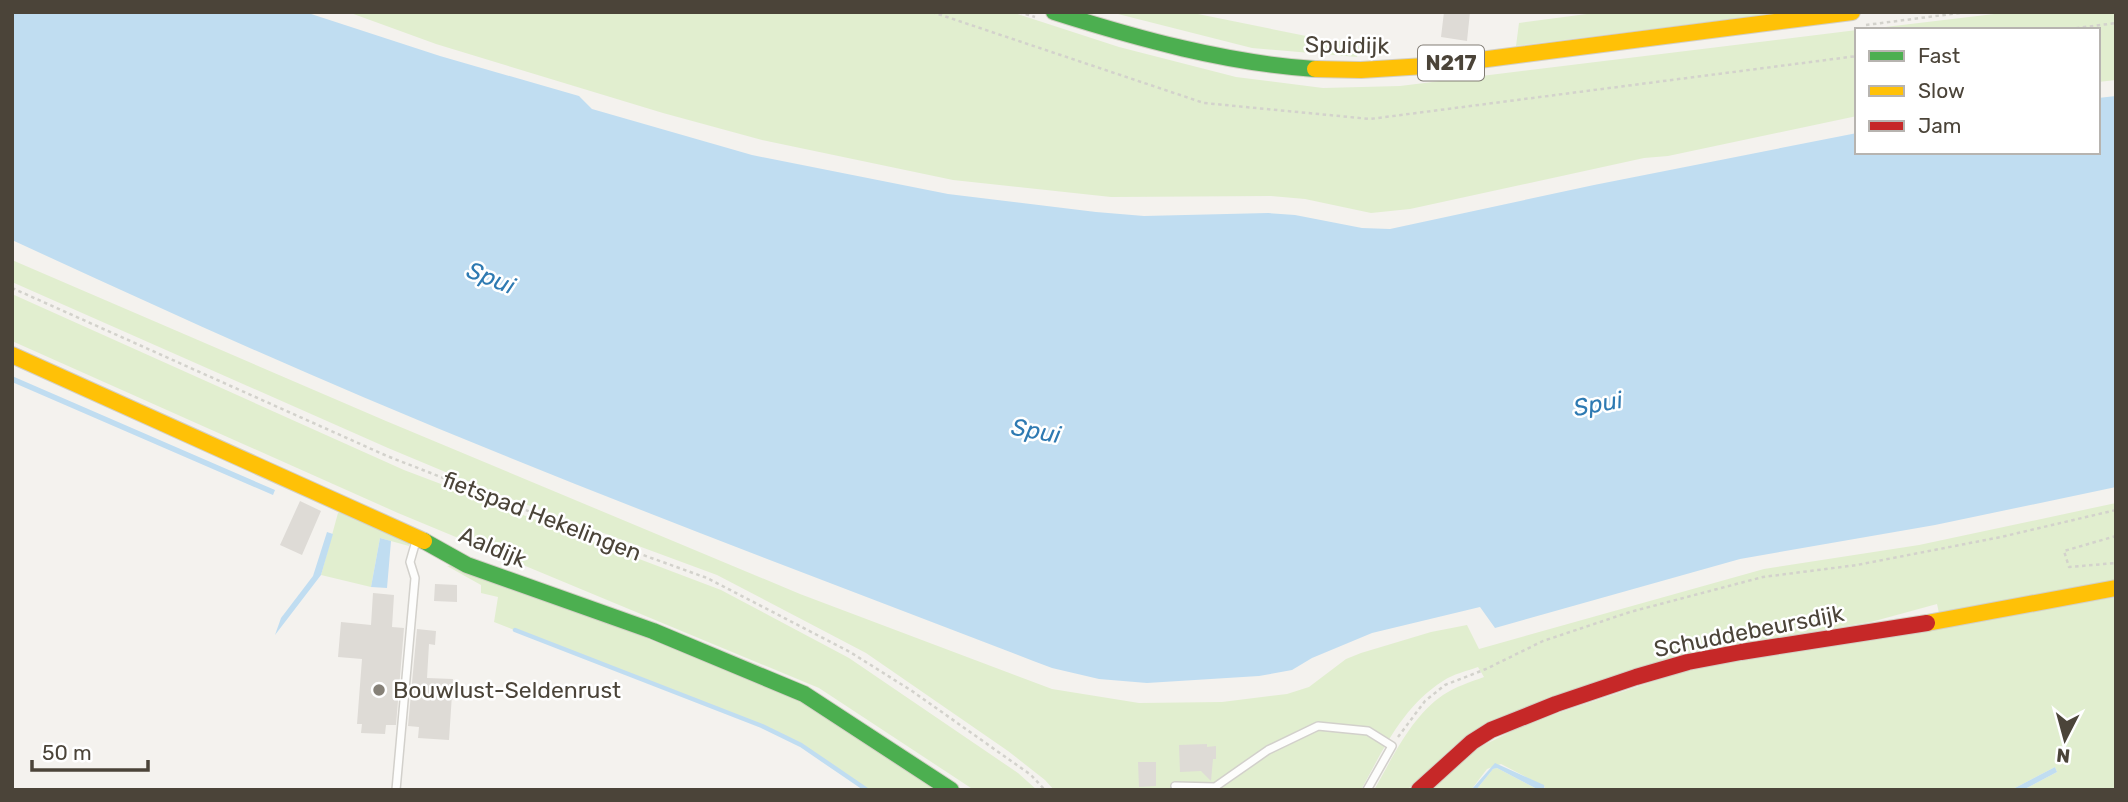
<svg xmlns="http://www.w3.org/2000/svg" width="2128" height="802" viewBox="0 0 2128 802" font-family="Rubik,sans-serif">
<rect width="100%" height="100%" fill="#f4f2ee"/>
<!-- green -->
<path fill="#e1eecf" d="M348,12H1011L1119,47L1236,77L1323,88L1400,86L1857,30V116L1668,156L1644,158L1410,209L1371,213L1305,199L1271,196L1111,197L953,180L762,140L663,113L436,44Z
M1110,12H1188L1321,39L1360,43L1357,57L1252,48Z
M1602,12H1785L1516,46L1519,23Z
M2011,12H2116V80L2098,82V30H1860Z
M12,260L386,421L800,594L1052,689L1139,703L1222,702L1287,694L1309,687L1346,659L1361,653L1431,632L1467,625L1479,649L1764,569L1919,545L2116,503V580L1939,613L1937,604L1871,622L1753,641L1454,746L1407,790H1374C1393,757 1411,717 1443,695C1455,687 1470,682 1484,677L1478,667C1467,671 1453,674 1443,681C1403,706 1383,750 1361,790H1054L1045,780L1008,751L866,653L717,575L503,496L388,448L12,282Z
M12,294L404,470L721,590L849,658L1018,773L1037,790H974L819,688L398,513L12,341Z
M348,511L409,542V546L380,538L371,587L321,575L338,513Z
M456,565L747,677L802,702L939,790H867L801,745L762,726L494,622L498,597L481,593V585L447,566Z
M2116,597V790H2023L2057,772L2055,767L2011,790H1545V787L1501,764L1487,769L1471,790H1429L1474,750L1528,723L1697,667Z
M1497,768L1539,790H1476L1493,769Z"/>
<!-- water -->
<path fill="#c0ddf1" d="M12,12H305L440,56L579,96L592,109L752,155L948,194L1096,212L1144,216L1268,213L1295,215L1362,228L1390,229L1594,185L1857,133V152H2098V98L2116,96V487L1935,525L1740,559L1495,628L1480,607L1372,633L1312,658L1292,670L1259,676L1147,683L1099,679L1052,668C822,580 590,493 363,397C245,347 129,294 12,240Z
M12,376L275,490L273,495L12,382Z
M327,532L333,534L321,575L275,635L281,618L313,576Z
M380,538L391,541L387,588L371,587Z
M1495,763L1544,785L1545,790H1539L1497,768L1493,769L1476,790H1471Z
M2055,767L2057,772L2023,790H2011Z"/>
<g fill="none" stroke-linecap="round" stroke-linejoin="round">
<!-- stream -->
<path stroke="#c0ddf1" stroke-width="4.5" d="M515,630L762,726L801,745L867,790"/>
</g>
<!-- building -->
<path fill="#dedbd6" d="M1444,12H1470L1467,41L1441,37Z
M300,501L321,511L302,555L280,545Z
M435,584L457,585V602L434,601Z
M373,593L394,595L392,627L404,628L396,725H386L385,734L361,733L362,724H357L362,659L338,657L341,622L371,625Z
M417,629L436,631L435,645L429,644L427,678L453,679L449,740L418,738L419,727L408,726Z
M1207,744V747L1216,746V759H1213L1211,781L1201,771L1180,772L1179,745Z
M1138,762H1156V786L1139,787Z"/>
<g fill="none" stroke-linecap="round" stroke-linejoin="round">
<defs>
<path id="lane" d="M396,790L415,578L410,562L416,541
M1176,790L1175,786L1215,787L1268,750L1318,726L1368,731L1392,746L1367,790"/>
<path id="fast" d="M1054,12C1139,39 1226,63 1315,69
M424,541L467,565L653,631L804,694L951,790"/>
<path id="slow" d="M1315,69L1361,70L1441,65L1852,12
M12,355L424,541
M1927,623L2116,588"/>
<path id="jam" d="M1419,790L1472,742L1491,730L1556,704L1636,677L1688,662L1741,652L1927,623"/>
</defs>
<!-- lane casing -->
<use href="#lane" stroke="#d2d0cb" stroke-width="10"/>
<!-- fast casing -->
<use href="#fast" stroke="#d3cfc5" stroke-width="18"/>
<!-- slow casing -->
<use href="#slow" stroke="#d3cfc5" stroke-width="18"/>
<!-- jam casing -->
<use href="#jam" stroke="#d3cfc5" stroke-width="18"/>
<!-- path -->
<path stroke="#d3d2cc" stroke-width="2.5" stroke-dasharray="3.5 3.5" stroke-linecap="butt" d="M932,12L1204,103L1370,119L1857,56
M1019,12L1035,17
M1866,25L1967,12
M2062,30L2116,23
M12,288L387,456L618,546L707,578L850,652L912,691L1031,775L1045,790
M2116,536L2064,551L2069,567L2116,563
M1398,737L1425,701L1445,685L1486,669L1543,641L1630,612L1763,577L1857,565L2001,537L2116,510"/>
<!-- lane -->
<use href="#lane" stroke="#fdfdfc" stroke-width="7"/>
<!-- fast -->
<use href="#fast" stroke="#4caf50" stroke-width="16"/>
<!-- slow -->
<use href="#slow" stroke="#ffc107" stroke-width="16"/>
<!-- jam -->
<use href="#jam" stroke="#c62828" stroke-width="16"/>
</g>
<!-- markers -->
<circle fill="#868178" stroke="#fff" stroke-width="2.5" cx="379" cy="690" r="7"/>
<g text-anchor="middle" stroke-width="5" stroke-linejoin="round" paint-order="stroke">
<!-- shield labels -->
<rect fill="#fff" stroke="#817c74" stroke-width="2" x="1418" y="45.5" width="66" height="35" rx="5"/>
<g font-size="21" font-weight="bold" fill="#4b4439">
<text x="1451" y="70">N217</text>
</g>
<!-- street labels -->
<g font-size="23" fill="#4b4439" stroke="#fff">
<text transform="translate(1347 45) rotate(1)" y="8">Spuidijk</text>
<text transform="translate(542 516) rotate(21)" y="8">fietspad Hekelingen</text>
<text transform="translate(493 547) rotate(23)" y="8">Aaldijk</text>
<text transform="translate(1749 631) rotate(-11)" y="8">Schuddebeursdijk</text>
</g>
<!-- poi labels -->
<g font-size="23" fill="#4b4439" stroke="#fff" text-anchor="start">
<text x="393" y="698">Bouwlust-Seldenrust</text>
</g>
<!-- water labels -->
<g font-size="24" font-style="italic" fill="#2e7ab2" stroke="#fff">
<text transform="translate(491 278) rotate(22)" y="8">Spui</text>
<text transform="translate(1598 404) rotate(-10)" y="8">Spui</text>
<text transform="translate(1036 431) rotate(10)" y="8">Spui</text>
</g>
</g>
<!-- border -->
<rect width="2128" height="802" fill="none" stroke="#4b4439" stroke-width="28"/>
<!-- legend -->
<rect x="1855" y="28" width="245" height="126" fill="#ffffff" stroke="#b7b4b0" stroke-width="2"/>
<rect x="1869" y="51" width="35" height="10" fill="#4caf50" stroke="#b7b4b0" stroke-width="2"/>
<text x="1918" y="63" font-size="21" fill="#4b4439">Fast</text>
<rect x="1869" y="86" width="35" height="10" fill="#ffc107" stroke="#b7b4b0" stroke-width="2"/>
<text x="1918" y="98" font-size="21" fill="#4b4439">Slow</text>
<rect x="1869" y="121" width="35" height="10" fill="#c62828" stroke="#b7b4b0" stroke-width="2"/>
<text x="1918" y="133" font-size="21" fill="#4b4439">Jam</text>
<!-- north arrow -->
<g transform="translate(2065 739) rotate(186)" stroke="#ffffff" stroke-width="5" paint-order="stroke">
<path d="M0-5L12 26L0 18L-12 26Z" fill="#4b4439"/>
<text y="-10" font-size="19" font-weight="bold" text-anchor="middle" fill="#4b4439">N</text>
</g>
<!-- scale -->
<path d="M32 760v10h116v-10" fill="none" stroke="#4b4439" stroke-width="3.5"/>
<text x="42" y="760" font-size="21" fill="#4b4439" stroke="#ffffff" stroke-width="5" paint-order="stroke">50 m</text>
</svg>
